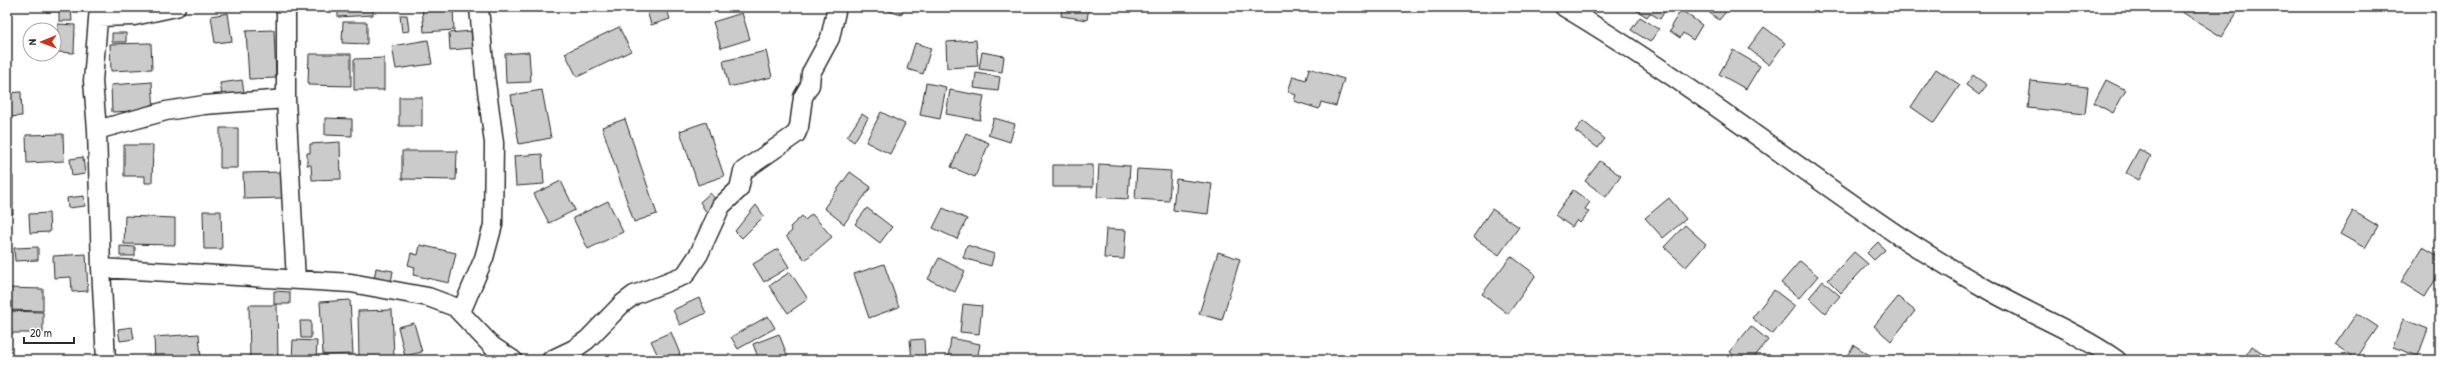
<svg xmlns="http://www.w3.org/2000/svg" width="2447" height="367" viewBox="0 0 2447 367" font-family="'Patrick Hand',sans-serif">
<rect width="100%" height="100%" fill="#fff"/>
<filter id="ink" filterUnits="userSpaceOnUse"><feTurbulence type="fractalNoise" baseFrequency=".025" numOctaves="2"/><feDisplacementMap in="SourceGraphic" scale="8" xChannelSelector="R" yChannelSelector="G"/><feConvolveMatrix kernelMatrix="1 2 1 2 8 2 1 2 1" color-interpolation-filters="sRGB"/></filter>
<g filter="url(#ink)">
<!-- building -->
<path fill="#cbcbcb" stroke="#2b2b2b" d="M46,7H71L72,21H59V11L46,12Z
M338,7H373V15L338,17Z
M422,7H453L454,30L424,32Z
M646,7H666L670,19L651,25Z
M877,7H904L901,15Z
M1062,7H1089L1087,20L1061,16Z
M1639,7H1667L1660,19L1650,13L1647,17L1636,10Z
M1702,7H1730L1719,20Z
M2174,7H2231L2238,11L2222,37Z
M1681,10L1702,25L1693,40L1683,33L1680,38L1670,31L1673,27L1671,26Z
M228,13L232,41L215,43L211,16Z
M742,13L750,39L721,48L713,22Z
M400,15H407L409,31L402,32Z
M1640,17L1659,29L1650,42L1631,30Z
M343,22H367V44L342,43Z
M58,24L75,25L74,53L57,52Z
M619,27L631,51L577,77L565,53Z
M1764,27L1785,43L1769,65L1748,48Z
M274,30L276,78L249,79L246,31Z
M471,31L473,48L450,50L449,33Z
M112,33H126V42H112Z
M428,40L432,64L396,69L392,46Z
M976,40L978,66L947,68L946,42Z
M151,43L152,69L111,71L110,44Z
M915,43L931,48L923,74L907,69Z
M1733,50L1760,66L1746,89L1719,74Z
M766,51L772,77L729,87L723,61Z
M529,52L531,82L506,83L505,54Z
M982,52L1004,56L1002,72L979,69Z
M309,54H351V86L308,85Z
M384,58V90H354V59Z
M1309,68L1344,79L1336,106L1321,102L1319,109L1294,101L1296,95L1288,92L1293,76L1306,80Z
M1936,69L1960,85L1934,123L1911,107Z
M976,73L1000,77L998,91L974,88Z
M1973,75L1987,85L1979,95L1966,85Z
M242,80L244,92L222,95L220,83Z
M2106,80L2126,90L2113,113L2094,103Z
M2031,81L2088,87L2085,114L2028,108Z
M152,82L154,110L112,112L111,85Z
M926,83L946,87L940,119L920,115Z
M542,90L551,138L519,144L511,95Z
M950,90L984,96L980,120L946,114Z
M21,92L22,116L7,117V93Z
M399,97H422V126H399Z
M881,112L905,124L890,154L866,142Z
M862,114L868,118L854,142L847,137Z
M325,118L352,119V136L325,135Z
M994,118L1015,124L1010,142L988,135Z
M625,119L657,214L634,222L602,127Z
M1583,121L1605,139L1598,148L1575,131Z
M706,122L724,176L698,185L680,131Z
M220,128H238V168H220Z
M966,133L989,143L975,177L951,167Z
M63,134L64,161L27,163L26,135Z
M340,142L341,179L312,180L311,165H307V153H310V144Z
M124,145H153L152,183H145V176H124Z
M2139,149L2151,156L2139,180L2126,173Z
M402,151H457L456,180L402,179Z
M542,154L544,184L516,186L514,156Z
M83,157L85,174L72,176L70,159Z
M1600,161L1621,176L1606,197L1585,181Z
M1099,164L1130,166L1128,199L1097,197Z
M1053,165H1093V187H1053Z
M1137,169L1171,171L1169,201L1135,199Z
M282,172V198L244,199L243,173Z
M850,172L871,187L844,224L824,208Z
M7,176H13V214H7Z
M1176,179L1212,184L1208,214L1173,210Z
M561,181L575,210L549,223L534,194Z
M1573,190L1590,202L1585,209L1589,212L1580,223L1577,220L1572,227L1555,215Z
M710,193L717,201L706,212L700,202Z
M84,196L85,206L68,208L67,198Z
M1669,198L1686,219L1663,238L1645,218Z
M608,201L623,232L588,249L573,218Z
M756,205L764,216L742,238L735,231Z
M867,208L892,227L880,243L855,224Z
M943,208L967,219L957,239L933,228Z
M1492,209L1519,227L1499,255L1473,237Z
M203,211H221L222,249H204Z
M2353,211L2378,226L2365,248L2340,234Z
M49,213L50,232L30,233L29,214Z
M812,214L832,237L805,260L786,236L792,231L790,227L802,216L805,220Z
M125,216L175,218V245L124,244Z
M1685,225L1706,244L1686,267L1664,247Z
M1106,229L1126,230L1124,259L1104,258Z
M1878,242L1885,250L1874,260L1867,253Z
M420,245L456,253L449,283L413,275L415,267L408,265L411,253L418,255Z
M967,245L994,254L991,266L963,258Z
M120,246L135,247V256H120Z
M38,247V260L15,261L14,248Z
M2423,247L2440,257V272L2425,297L2401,282Z
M778,249L789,267L764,282L753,264Z
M1218,252L1240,259L1222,320L1199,314Z
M1854,252L1868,264L1841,293L1828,280Z
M86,254L88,291L72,292L71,277L54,278L53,256Z
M1511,256L1536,275L1508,314L1482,294Z
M939,258L965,271L955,292L928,279Z
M1800,261L1818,276L1799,298L1781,283Z
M884,264L899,307L869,318L854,274Z
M376,268L393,271L391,283L374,280Z
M790,272L808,299L788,313L769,286Z
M1823,281L1840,296L1825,313L1809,298Z
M7,288L43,289V311L7,310Z
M1774,290L1795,306L1773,334L1752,318Z
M274,291L290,292V304H274Z
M1898,297L1915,311L1891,341L1874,326Z
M699,298L706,313L680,325L673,310Z
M350,300L353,354L323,355L320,302Z
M963,304L982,306L979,334L960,332Z
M249,305H277L278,360H250Z
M392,310L394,357L359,359L358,311Z
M7,311L43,312V333H7Z
M2357,313L2378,327L2356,359L2335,345Z
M768,316L775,328L738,349L731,337Z
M2403,319L2428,329L2418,356L2393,347Z
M300,321H311V338H301Z
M414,323L422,352L405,356L398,327Z
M1751,326L1768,340L1752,360H1739L1730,352Z
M132,327L134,339L120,341L118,329Z
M671,332L680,354L666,360H660L651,341Z
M199,334L201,359L155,360L154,337Z
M779,334L789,360H759L753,344Z
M951,338L980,344L977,360L948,358Z
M924,339L925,358L912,360L910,340Z
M293,340L317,341L316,360H292Z
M1854,345L1874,358L1873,360H1850L1846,357Z
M2252,346L2273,360H2243Z
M588,355L591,360H579Z"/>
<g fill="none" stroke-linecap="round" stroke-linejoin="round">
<defs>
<path id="street" d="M99,7L93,81L97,130L101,268L106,360
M286,7V99L296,280
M1564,7C1682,77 1789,162 1902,238C1930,256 1960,274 1990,291C2032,315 2077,332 2117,360
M99,17L134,16L176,7
M97,130L166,111L204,105L286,99
M101,268L351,283L428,297L455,307L492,346L513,360
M461,312L484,258L493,225L494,143L485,75L479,7
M551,360L574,349L587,340L622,304L634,295L685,275L699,254L721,206L739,189L743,171L796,134L799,127L803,97L810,85L811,73L830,38L837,7"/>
</defs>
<!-- street casing -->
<use href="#street" stroke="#2b2b2b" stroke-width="21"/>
<!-- street -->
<use href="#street" stroke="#fff" stroke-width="18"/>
</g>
</g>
<!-- margin -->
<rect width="2447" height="367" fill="none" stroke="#fff" stroke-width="24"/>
<rect x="12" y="12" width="2423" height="343" fill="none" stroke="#2b2b2b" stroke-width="1.5" filter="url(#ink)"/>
<!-- north arrow -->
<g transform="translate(42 42) rotate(269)"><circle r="19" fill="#ffffff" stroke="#aaaaaa"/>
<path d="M0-3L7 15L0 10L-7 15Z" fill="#c8321e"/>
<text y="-6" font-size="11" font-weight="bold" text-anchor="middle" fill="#2b2b2b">N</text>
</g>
<!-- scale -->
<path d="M24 337v6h50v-6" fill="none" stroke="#2b2b2b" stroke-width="2"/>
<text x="30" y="337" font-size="12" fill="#2b2b2b" stroke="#ffffff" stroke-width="3" paint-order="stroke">20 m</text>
</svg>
